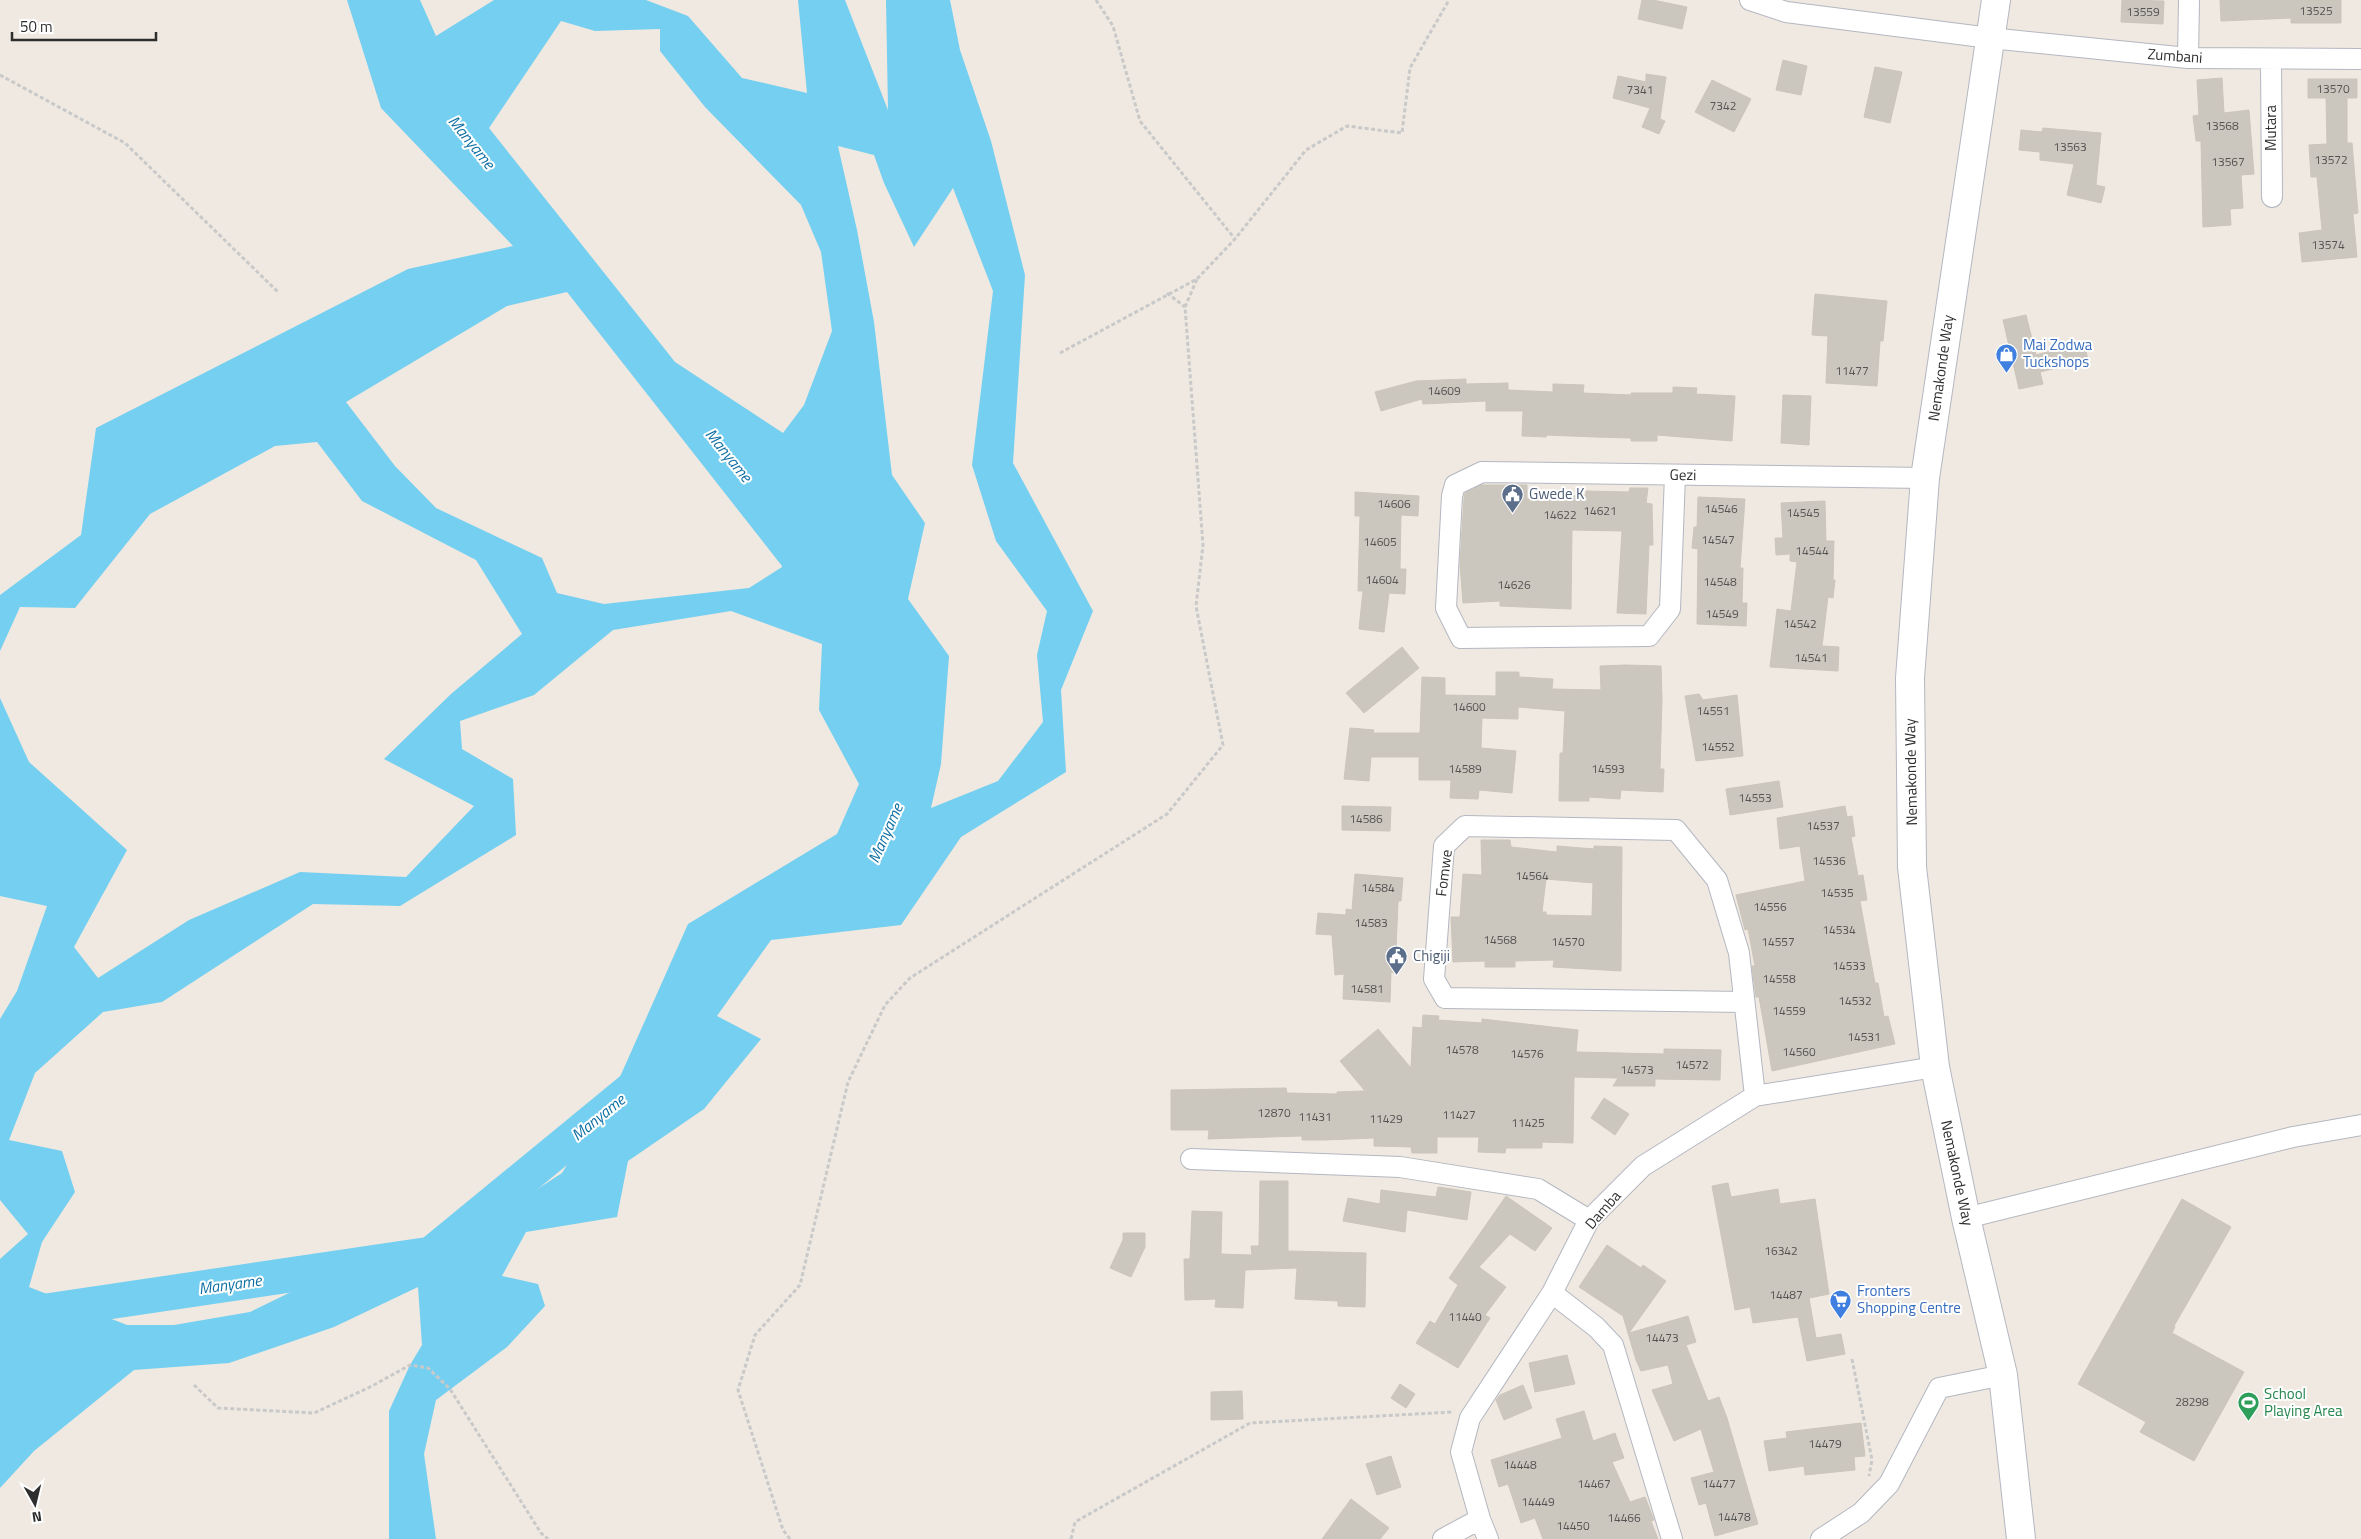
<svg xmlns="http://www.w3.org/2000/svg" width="2361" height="1539" viewBox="0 0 2361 1539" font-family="'Titillium Web',sans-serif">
<rect width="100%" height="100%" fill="#efe9e1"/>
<!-- water -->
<path fill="#75cff0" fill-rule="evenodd" d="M347,0H420L436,36L494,0H646L688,16L742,78L807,93L798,0H845L888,110L886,0H950L960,50L991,141L1025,275L1013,463L1093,611L1061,690L1066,772L961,837L901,925L771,940L717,1016L761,1039L704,1109L628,1161L617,1217L526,1232L502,1276L538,1284L545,1306L507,1347L436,1400L424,1454L436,1539H389V1411L410,1365L422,1345L418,1287L334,1327L229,1363L134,1370L34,1451L0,1488V1259L28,1234L0,1200V1019L17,991L47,906L0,896V698L29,762L127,850L74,947L98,978L189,920L300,872L406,877L474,806L384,759L451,694L522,634L476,560L362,501L317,442L275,446L150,514L75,608L20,607L0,651V595L81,535L96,428L408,269L513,246L381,108ZM561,21L595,31L660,29V51L705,107L801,205L821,252L832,331L804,405L783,433L675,362L489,128ZM838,146L874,155L884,183L914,247L953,188L993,291L972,465L996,541L1047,611L1037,655L1043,722L998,781L931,808L941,764L949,656L908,599L925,523L892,475L874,322L857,230ZM567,292L782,566V567L749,588L604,604L557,593L542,558L436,508L395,466L346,402L507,306ZM731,611L822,644L819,710L859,784L837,834L688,924L615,1088L562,1173L429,1260L365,1256L250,1312L174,1325H127L29,1287L42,1242L75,1192L62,1151L9,1140L35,1073L103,1012L162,1002L313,904L400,906L516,835L513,779L462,749L460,721L534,695L613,630Z"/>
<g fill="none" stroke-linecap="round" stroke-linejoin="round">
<!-- river -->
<path stroke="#75cff0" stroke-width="35" d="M0,1318L431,1254L632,1089"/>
</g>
<!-- building -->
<path fill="#cbc7bf" stroke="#cbc5ba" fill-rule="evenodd" d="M1642,0H1653L1687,7L1682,29L1638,19Z
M2122,0L2164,1L2163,24L2121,22Z
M2220,0H2341V23H2291V18L2221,21Z
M1783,60L1807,66L1801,95L1776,90Z
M1875,67L1902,72L1890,123L1864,117Z
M1646,74L1666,77L1660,119L1665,121L1659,134L1642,127L1650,108L1613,98L1618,76L1646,82Z
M2222,78L2224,113L2249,110L2254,174L2241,175L2243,208L2230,209L2231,225L2203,227L2201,141H2196L2193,116L2199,115L2197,80Z
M2308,79H2357V98H2347V143H2352L2358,213L2353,214L2357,257L2302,262L2299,233L2322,230L2317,177H2311L2309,145L2327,144L2326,98H2308Z
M1712,80L1751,99L1734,132L1695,112Z
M2043,128L2101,133L2096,185L2105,187L2101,203L2067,195L2074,164L2040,160V152L2019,150L2021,130L2042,132Z
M1815,294L1887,301L1883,341H1880L1877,386L1826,383L1828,336L1812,335Z
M2026,315L2036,355L2084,342L2088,360L2040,372L2043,384L2019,389L2003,320Z
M1466,379V384L1508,383V390L1553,392V384L1584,385L1583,393L1631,395V393H1673V387L1697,388L1696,394L1735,396L1732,441L1657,435V441H1631V438L1596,437L1547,435L1546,437L1522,436L1523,411H1486V401L1423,404L1422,399L1381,411L1375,392L1416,381Z
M1783,395L1811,396L1809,445L1781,443Z
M1481,485H1527V499L1586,495V491L1629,492L1630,488H1648L1646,503L1652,504L1653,545H1649L1646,614L1617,613L1622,531L1572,530L1571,609L1500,606V601L1463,603L1460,564L1464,498L1465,493Z
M1355,492L1419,496L1418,516L1401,515L1400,569H1406L1405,594L1389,593L1384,632L1359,629L1363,591H1358L1360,516H1355Z
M1698,497L1745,499L1740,568H1743L1742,603H1747L1746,626L1697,624L1698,549L1692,548L1694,527H1697Z
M1825,501L1826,541H1834L1833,580H1835L1833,598L1828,597L1822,646L1839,647L1838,671L1770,667L1777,609L1791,611L1797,562L1790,561V554L1776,555L1775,538H1783L1781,503Z
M1402,647L1419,668L1364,713L1346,693Z
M1625,665L1661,666L1662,699L1660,769H1664L1663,792L1621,790L1620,799L1589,797V801H1559L1560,753H1563L1565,711L1518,707V719L1482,718L1481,748L1516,751L1512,793L1479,790L1478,799L1450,798L1451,780H1419V757H1371L1369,781L1344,779L1350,728L1374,730L1373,733H1420L1422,677L1445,678V695L1496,696V672H1519V677L1553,679L1552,689L1601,690L1600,666Z
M1699,694L1703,700L1737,695L1743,756L1696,761L1685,696Z
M1779,781L1783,807L1730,815L1726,789Z
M1342,806L1391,807L1390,831L1342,830Z
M1845,806L1847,817L1852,816L1855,836L1851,837L1858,876L1863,875L1867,900L1860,901L1875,983H1878L1884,1017L1888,1016L1895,1044L1772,1071L1759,997H1756L1752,966H1755L1748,929L1745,930L1736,895L1805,881L1800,846L1780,849L1777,818Z
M1481,840H1510L1511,847L1557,852V846L1594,849V846L1622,847L1621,971L1553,967L1554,960L1515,961V967H1485V961L1453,962L1451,917H1460L1463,874L1482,875ZM1546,879L1593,883L1592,916L1546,915V912H1542Z
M1355,874L1403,878L1401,901H1398L1395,973L1391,972L1390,1002L1343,999L1344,974L1335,975L1332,935L1316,934L1318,913L1346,915V909L1352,910Z
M1423,1015L1439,1016L1438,1020L1482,1023V1019L1578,1030L1576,1052L1664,1054V1049L1721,1050L1720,1080L1655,1079V1086H1613L1618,1078L1574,1077L1573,1143L1542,1142V1148H1506L1505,1153L1478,1152L1479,1137H1437V1153H1412L1411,1147L1374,1146V1138L1324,1140H1302V1136L1208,1139L1209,1130H1171V1090L1286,1088L1287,1093L1337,1094V1092L1365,1091L1340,1061L1378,1029L1411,1068L1413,1027L1422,1028Z
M1604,1098L1629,1114L1615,1135L1591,1118Z
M1260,1181H1288V1251L1366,1253L1365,1307L1338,1306V1301L1295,1299L1297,1268L1245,1270L1243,1308L1215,1307L1216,1299L1185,1300L1184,1259H1190L1192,1211L1222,1212L1221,1254L1252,1255L1251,1246H1259Z
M1728,1183L1731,1197L1778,1189L1780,1204L1815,1199L1829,1294L1809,1298L1816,1338L1841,1334L1845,1354L1807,1361L1798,1317L1753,1323L1750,1307L1735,1310L1712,1186Z
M1438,1187L1471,1192L1467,1220L1407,1210L1405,1232L1343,1221L1348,1198L1380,1204L1381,1190L1436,1197Z
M1506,1196L1552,1228L1535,1251L1510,1234L1479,1267L1506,1287L1485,1315L1490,1318L1458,1368L1416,1343L1430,1321L1435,1324L1458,1285L1449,1278Z
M2182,1199L2231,1227L2174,1326L2175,1327L2172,1333L2244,1372L2194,1461L2140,1432L2146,1422L2078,1384Z
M1123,1233H1145V1247L1131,1277L1110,1268L1123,1240Z
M1607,1245L1641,1268L1643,1265L1666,1281L1629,1333L1688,1316L1696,1342L1686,1345L1708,1401L1719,1397L1727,1418L1758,1524L1715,1536L1706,1503L1699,1505L1691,1478L1714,1472L1701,1429L1674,1441L1652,1390L1673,1384L1668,1365L1641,1371L1636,1360L1623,1316L1579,1287Z
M1567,1355L1575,1384L1535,1392L1529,1363Z
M1400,1384L1415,1394L1406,1408L1391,1398Z
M1523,1385L1532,1408L1504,1420L1496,1400L1500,1395Z
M1242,1391L1243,1419L1211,1420V1392Z
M1584,1411L1593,1441L1615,1433L1624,1458L1612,1462L1630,1502L1645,1497L1654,1520L1651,1521L1658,1539H1543L1535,1518L1521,1523L1508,1484L1499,1487L1491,1460L1562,1438L1556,1419Z
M1861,1423L1865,1456L1854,1457L1855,1470L1805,1475L1804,1466L1769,1471L1764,1441L1787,1438L1786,1432Z
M1391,1456L1401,1487L1377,1495L1366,1464Z
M1351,1499L1389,1528L1380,1539H1322Z"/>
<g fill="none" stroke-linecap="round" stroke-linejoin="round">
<defs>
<path id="street" d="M1750,0L1786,12L1990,38L2188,58L2361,59
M2188,58L2189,0
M2271,59L2272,197
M1675,475L1670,609L1649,636L1461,638L1446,608L1452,496L1455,485L1482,472L1925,478
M1744,1002L1445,998L1434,979L1444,846L1465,826L1676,830L1717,880L1739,953L1755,1096
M1191,1159L1400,1167L1538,1189L1589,1220
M1966,1218L2293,1137L2361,1125
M1552,1293L1596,1327L1613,1345L1672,1539
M1443,1539L1480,1519
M1488,1539L1480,1519L1461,1452L1470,1418L1552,1293L1589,1220L1643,1166L1755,1096L1935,1067
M1821,1539L1861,1513L1889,1484L1939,1388L2003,1375"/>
<path id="secondary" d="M1996,0L1925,478L1910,678L1912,867L1935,1067L1966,1218L2003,1375L2021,1539"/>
</defs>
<!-- street casing -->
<use href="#street" stroke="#b4b7c1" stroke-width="22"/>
<!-- secondary casing -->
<use href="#secondary" stroke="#b4b7c1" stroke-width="30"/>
<!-- path -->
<path stroke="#c9c9c9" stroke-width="3" stroke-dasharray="4 2.5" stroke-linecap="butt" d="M1096,0L1113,26L1140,121L1235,239
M0,75L125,143L279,293
M1167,293L1185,307
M1060,353L1197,279L1235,239L1306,150L1347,126L1402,133L1410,68L1449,0
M1852,1359L1872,1460L1869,1476
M194,1385L218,1408L314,1413L372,1386L410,1365L428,1368L450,1389L541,1533L548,1539
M790,1539L783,1530L738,1390L755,1335L800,1285L848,1082L885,1005L910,978L1167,814L1223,745L1196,606L1203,545L1185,307L1197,279
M1071,1539L1075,1522L1250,1423L1453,1412"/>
<!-- street -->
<use href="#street" stroke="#fff" stroke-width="20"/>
<!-- secondary -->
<use href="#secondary" stroke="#fff" stroke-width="28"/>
</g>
<!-- icons -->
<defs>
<symbol id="shop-pin" viewBox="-11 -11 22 30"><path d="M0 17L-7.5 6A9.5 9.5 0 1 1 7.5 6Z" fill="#3f7fe0" stroke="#fff"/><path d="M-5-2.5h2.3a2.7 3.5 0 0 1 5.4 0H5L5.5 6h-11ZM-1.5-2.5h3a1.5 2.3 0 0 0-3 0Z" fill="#fff"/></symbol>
<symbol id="civic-pin" viewBox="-11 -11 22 30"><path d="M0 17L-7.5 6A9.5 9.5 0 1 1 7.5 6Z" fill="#5c6f8a" stroke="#fff"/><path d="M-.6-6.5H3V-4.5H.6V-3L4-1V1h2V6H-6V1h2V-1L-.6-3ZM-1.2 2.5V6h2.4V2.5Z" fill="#fff"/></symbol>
<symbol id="supermarket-pin" viewBox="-11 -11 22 30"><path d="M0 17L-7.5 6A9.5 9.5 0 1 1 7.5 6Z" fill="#3f7fe0" stroke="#fff"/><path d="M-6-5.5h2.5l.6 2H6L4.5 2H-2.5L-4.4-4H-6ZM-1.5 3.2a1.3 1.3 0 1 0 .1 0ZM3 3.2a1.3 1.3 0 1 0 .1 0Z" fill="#fff"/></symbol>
<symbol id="stadium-pin" viewBox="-11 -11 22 30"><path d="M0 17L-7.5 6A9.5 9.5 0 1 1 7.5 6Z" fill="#2e9e5b" stroke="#fff"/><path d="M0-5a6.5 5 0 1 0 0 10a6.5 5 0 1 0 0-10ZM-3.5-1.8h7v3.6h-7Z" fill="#fff"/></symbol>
</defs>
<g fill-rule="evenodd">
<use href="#shop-pin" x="1994" y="342" width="25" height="34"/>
<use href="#civic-pin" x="1500" y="482" width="25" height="34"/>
<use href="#civic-pin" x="1384" y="944" width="25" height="34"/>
<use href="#supermarket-pin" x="1828" y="1288" width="25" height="34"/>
<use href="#stadium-pin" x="2236" y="1390" width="25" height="34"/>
</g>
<g text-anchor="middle" stroke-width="4" stroke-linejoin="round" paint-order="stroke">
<!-- number labels -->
<g font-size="12" fill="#555452">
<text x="2316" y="15">13525</text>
<text x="2143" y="16">13559</text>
<text x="2333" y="93">13570</text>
<text x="1640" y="94">7341</text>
<text x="1723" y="110">7342</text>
<text x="2222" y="130">13568</text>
<text x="2070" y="151">13563</text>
<text x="2331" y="164">13572</text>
<text x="2228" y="166">13567</text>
<text x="2328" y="249">13574</text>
<text x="1852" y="375">11477</text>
<text x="1444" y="395">14609</text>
<text x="1394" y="508">14606</text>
<text x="1721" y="513">14546</text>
<text x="1600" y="515">14621</text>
<text x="1803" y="517">14545</text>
<text x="1560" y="519">14622</text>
<text x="1718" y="544">14547</text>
<text x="1380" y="546">14605</text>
<text x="1812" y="555">14544</text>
<text x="1382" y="584">14604</text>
<text x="1720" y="586">14548</text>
<text x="1514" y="589">14626</text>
<text x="1722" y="618">14549</text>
<text x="1800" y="628">14542</text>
<text x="1811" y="662">14541</text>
<text x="1469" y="711">14600</text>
<text x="1713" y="715">14551</text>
<text x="1718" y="751">14552</text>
<text x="1465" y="773">14589</text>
<text x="1608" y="773">14593</text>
<text x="1755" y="802">14553</text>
<text x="1366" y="823">14586</text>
<text x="1823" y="830">14537</text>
<text x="1829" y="865">14536</text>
<text x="1532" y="880">14564</text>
<text x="1378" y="892">14584</text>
<text x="1837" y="897">14535</text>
<text x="1770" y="911">14556</text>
<text x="1371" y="927">14583</text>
<text x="1839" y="934">14534</text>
<text x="1500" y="944">14568</text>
<text x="1568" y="946">14570</text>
<text x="1778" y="946">14557</text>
<text x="1849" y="970">14533</text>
<text x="1779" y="983">14558</text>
<text x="1367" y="993">14581</text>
<text x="1855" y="1005">14532</text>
<text x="1789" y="1015">14559</text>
<text x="1864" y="1041">14531</text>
<text x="1462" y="1054">14578</text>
<text x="1799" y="1056">14560</text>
<text x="1527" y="1058">14576</text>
<text x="1692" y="1069">14572</text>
<text x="1637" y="1074">14573</text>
<text x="1274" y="1117">12870</text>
<text x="1459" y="1119">11427</text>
<text x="1315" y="1121">11431</text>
<text x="1386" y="1123">11429</text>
<text x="1528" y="1127">11425</text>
<text x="1781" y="1255">16342</text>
<text x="1786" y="1299">14487</text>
<text x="1465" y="1321">11440</text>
<text x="1662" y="1342">14473</text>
<text x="2192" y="1406">28298</text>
<text x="1825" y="1448">14479</text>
<text x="1520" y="1469">14448</text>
<text x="1594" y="1488">14467</text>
<text x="1719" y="1488">14477</text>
<text x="1538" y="1506">14449</text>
<text x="1734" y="1521">14478</text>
<text x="1624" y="1522">14466</text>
<text x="1573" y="1530">14450</text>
</g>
<!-- street labels -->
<g font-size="15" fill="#2e2e2e" stroke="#fff">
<text transform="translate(2175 56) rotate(4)" y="5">Zumbani</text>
<text transform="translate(2271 128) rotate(-90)" y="5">Mutara</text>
<text transform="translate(1941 368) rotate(-82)" y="5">Nemakonde Way</text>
<text transform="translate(1683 475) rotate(1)" y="5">Gezi</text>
<text transform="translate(1911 772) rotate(-91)" y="5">Nemakonde Way</text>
<text transform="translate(1444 873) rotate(-83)" y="5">Fomwe</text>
<text transform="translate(1957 1173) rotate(78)" y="5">Nemakonde Way</text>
<text transform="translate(1603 1210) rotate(-49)" y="5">Damba</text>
</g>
<!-- shop labels -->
<g font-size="15" fill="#366cbe" stroke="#fff" text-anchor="start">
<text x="2023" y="350">Mai Zodwa<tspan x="2023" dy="17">Tuckshops</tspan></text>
<text x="1857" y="1296">Fronters<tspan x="1857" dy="17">Shopping Centre</tspan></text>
</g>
<!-- service labels -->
<g font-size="15" fill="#4e5e75" stroke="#fff" text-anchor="start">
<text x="1529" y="499">Gwede K</text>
<text x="1413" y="961">Chigiji</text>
</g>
<!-- leisure labels -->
<g font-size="15" fill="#27864d" stroke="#fff" text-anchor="start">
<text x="2264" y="1399">School<tspan x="2264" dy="17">Playing Area</tspan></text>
</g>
<!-- water labels -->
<g font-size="16" font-style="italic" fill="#0d6fa3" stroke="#fff">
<text transform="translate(472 142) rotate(51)" y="6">Manyame</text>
<text transform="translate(729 455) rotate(51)" y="6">Manyame</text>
<text transform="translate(885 833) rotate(-66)" y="6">Manyame</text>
<text transform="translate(598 1117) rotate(-39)" y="6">Manyame</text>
<text transform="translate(230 1284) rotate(-8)" y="6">Manyame</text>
</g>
</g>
<!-- north arrow -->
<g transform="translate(35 1504) rotate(172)" stroke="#ffffff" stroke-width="4" paint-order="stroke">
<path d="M0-4L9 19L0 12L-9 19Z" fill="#2e2e2e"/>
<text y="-8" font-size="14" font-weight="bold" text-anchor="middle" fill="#2e2e2e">N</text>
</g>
<!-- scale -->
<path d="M12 32v8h144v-8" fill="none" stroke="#2e2e2e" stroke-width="2.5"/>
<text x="20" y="32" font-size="15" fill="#2e2e2e" stroke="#ffffff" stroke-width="4" paint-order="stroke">50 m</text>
</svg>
